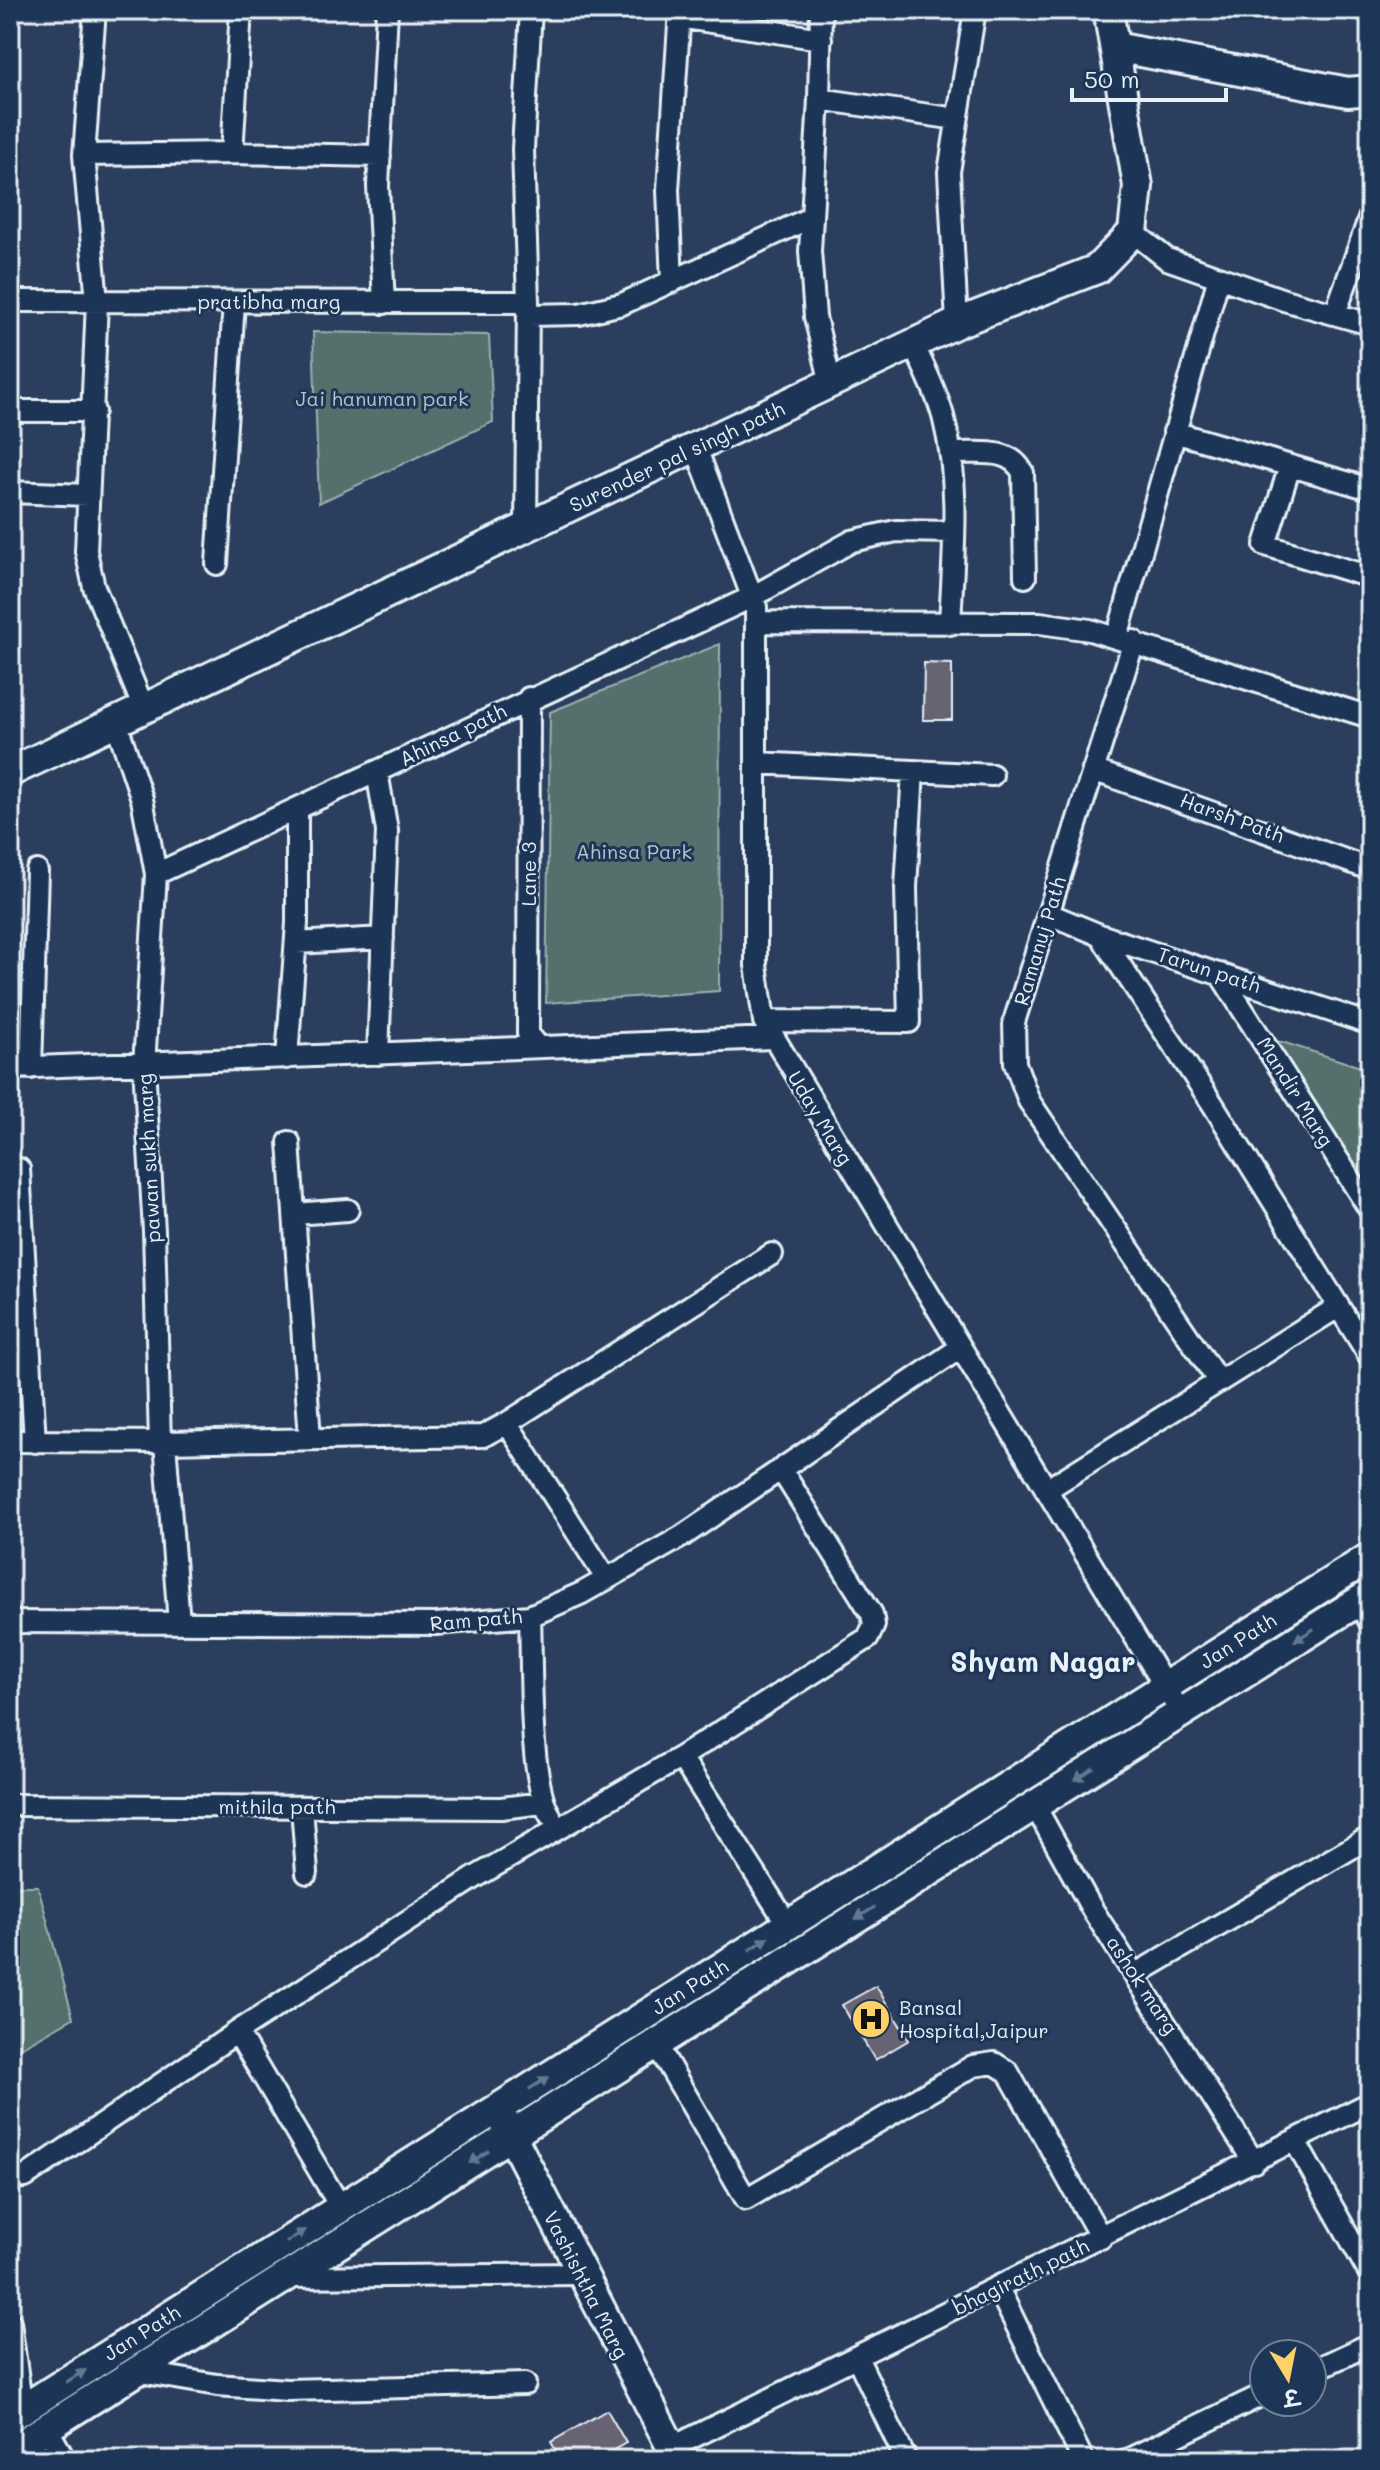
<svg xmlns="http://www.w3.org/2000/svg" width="1380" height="2470" viewBox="0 0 1380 2470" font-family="Mali,'Playpen Sans Deva',sans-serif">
<rect width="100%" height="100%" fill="#2c3e5d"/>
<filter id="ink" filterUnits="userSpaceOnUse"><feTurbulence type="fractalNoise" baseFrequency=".0125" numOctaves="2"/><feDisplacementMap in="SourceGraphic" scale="16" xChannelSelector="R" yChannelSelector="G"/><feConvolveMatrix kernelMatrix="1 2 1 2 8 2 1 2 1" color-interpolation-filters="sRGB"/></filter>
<g filter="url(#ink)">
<!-- green -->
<path fill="#546f6c" stroke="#9eb0b2" stroke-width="2" d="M313,332L489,335L493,422L319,503Z
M720,644L719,991L546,1003L550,712Z
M1263,1040L1282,1042L1370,1070V1198Z
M10,1886H38L73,2018L10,2054Z"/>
<!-- building -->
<path fill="#676373" stroke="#e8f1f8" stroke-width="2" d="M924,663L952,664V720H923Z
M876,1986L909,2040L875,2060L842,2005Z
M607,2410L626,2443L596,2460H561L551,2442Z"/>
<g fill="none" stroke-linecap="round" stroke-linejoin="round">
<defs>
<path id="street" d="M95,10L84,155L97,302L86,551L94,587L144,709
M821,10L819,99L957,119
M679,17L821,39
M819,99L810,251L815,317L831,384
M232,153L241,10
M84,155L232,153L380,156
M1133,232L1167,259L1284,300L1370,324
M672,282L668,190L680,10
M10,301L528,302
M384,303L378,186L387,10
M1335,314L1370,216
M528,315L579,314L622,304L810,218
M957,323L949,172L975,10
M914,345C924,369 938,394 944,420C961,487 953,556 950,624
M10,411H94
M1174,432L1370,489
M696,448L756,607V965L764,1021L1181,1713
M951,453C978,454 1010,446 1023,473L1025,577
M1290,466L1265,545L1370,577
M10,492L87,495
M526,528L528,302L523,149L531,10
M217,564L234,302
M756,622L1040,623L1090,630L1370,717
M1117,637L1219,277
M1134,641L1014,1022L1015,1063L1029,1101L1219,1382
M529,698L528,1034L539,1047
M116,722L142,799L156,874L144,1065L154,1231L160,1442
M756,763L992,775
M1093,770L1370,869
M377,771L387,831L378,1054
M156,874L752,597L852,541L896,531L954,532
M1049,914L1100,935L1370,1024
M1100,935L1212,1103L1370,1357
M296,943L383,938
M1220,974L1370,1210
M764,1021L909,1022L906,887L913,771
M287,1058L297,923V809
M10,1068L773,1038
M31,1068L37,871
M289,1142L310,1438
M19,1169L35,1442
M294,1214L348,1210
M10,1441L165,1442
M782,1471L872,1614L874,1625L868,1638L681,1757L788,1925
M1046,1490L1338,1307
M606,1578L507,1423L772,1254
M1357,1602L1370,1622
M530,1616C532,1661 528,1780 550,1815
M10,1622L436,1624L530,1616L582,1593L681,1537L960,1348
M179,1623L165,1442L483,1436L507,1423
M10,1805L501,1808L543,1803
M1035,1806L1092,1909L1254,2162
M302,1807L307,1873
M1136,1974L1370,1837
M237,2032L341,2208
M657,2045L746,2199L973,2066L994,2063L1008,2072L1101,2238
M1295,2141L1370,2274
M10,2178L25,2177L237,2032L474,1878L681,1757
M289,2277L580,2274
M998,2288L1083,2460
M10,2322L22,2409
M857,2357L906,2460
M1312,2371L1370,2344
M140,2372L217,2385L287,2390L525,2384
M48,2430L65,2460
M671,2448L1370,2103
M1127,2460L1264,2394"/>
<path id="secondary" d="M1115,47L1348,92L1370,90
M10,772L957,323L1097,269L1133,232L1138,186L1108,10
M503,2119L678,2460
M10,2417L1370,1557
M10,2451L1370,1594"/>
</defs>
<!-- street casing -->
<use href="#street" stroke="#e8f1f8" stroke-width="26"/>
<!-- secondary casing -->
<use href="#secondary" stroke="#e8f1f8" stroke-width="34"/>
<!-- street -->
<use href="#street" stroke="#1d3557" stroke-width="20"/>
<!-- secondary -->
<use href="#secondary" stroke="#1d3557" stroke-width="28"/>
</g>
<!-- one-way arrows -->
<defs><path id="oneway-solid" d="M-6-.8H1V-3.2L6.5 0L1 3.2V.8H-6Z" transform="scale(2)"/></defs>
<g fill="#64778f">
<use href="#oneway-solid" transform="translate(1304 1635) rotate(148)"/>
<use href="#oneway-solid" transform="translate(1084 1774) rotate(148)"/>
<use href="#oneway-solid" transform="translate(865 1913) rotate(148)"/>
<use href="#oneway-solid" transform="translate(759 1944) rotate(-32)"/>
<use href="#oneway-solid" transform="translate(539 2083) rotate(-32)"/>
<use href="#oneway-solid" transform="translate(479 2157) rotate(148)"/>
<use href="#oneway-solid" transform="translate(296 2236) rotate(-32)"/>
<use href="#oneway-solid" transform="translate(76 2376) rotate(-32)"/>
</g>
</g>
<!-- icons -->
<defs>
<symbol id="hospital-disc" viewBox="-11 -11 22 22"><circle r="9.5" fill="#ffd166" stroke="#1d3557"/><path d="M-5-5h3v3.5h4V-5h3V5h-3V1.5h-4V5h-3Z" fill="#111"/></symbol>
</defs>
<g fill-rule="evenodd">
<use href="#hospital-disc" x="849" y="1997" width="44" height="44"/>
</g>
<g text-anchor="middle" stroke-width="6" stroke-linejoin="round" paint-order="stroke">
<!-- street labels -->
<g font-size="20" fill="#e8f1f8" stroke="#1d3557">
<text x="269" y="309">pratibha marg</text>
<text transform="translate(677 457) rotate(-25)" y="7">Surender pal singh path</text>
<text transform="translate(453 735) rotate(-26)" y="7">Ahinsa path</text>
<text transform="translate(1232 818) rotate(20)" y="7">Harsh Path</text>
<text transform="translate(529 874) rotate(-90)" y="7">Lane 3</text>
<text transform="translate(1040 941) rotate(-73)" y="7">Ramanuj Path</text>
<text transform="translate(1209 970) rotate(18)" y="7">Tarun path</text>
<text transform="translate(1295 1092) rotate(58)" y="7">Mandir Marg</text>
<text transform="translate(820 1118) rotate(59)" y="7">Uday Marg</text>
<text transform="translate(149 1158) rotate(-93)" y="7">pawan sukh marg</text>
<text transform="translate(476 1620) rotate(-5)" y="7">Ram path</text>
<text transform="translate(1238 1641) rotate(-32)" y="7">Jan Path</text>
<text x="277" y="1814">mithila path</text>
<text transform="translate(1142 1985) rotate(57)" y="7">ashok marg</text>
<text transform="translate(690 1987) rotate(-32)" y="7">Jan Path</text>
<text transform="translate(1021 2277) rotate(-26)" y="7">bhagirath path</text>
<text transform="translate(586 2285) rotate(63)" y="7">Vashishtha Marg</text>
<text transform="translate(142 2333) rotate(-32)" y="7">Jan Path</text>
</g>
<!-- park labels -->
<g font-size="20" fill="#b4c4c7" stroke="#1d3557">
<text x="382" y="406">Jai hanuman park</text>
<text x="634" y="859">Ahinsa Park</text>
</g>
<!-- poi labels -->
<g font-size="20" fill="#e8f1f8" stroke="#1d3557" text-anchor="start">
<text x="899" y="2015">Bansal<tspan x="899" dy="23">Hospital,Jaipur</tspan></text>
</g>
<!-- district labels -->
<g font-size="28" font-weight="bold" fill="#e8f1f8" stroke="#1d3557">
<text x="1043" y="1672">Shyam Nagar</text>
</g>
</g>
<!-- margin -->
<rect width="1380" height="2470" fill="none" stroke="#1d3557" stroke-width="40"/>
<rect x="20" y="20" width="1340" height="2430" fill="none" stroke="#e8f1f8" stroke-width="3" filter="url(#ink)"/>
<!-- north arrow -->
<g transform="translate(1288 2378) rotate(170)"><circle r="38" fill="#1d3557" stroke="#6e8097" stroke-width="2"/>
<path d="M0-6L14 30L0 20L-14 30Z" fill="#ffd166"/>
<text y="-12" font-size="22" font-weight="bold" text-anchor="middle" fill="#e8f1f8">उ</text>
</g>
<!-- scale -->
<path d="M1072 88v12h154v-12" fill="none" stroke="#e8f1f8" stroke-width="4"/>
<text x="1084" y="88" font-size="24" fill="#e8f1f8" stroke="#1d3557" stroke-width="6" paint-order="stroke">50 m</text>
</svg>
